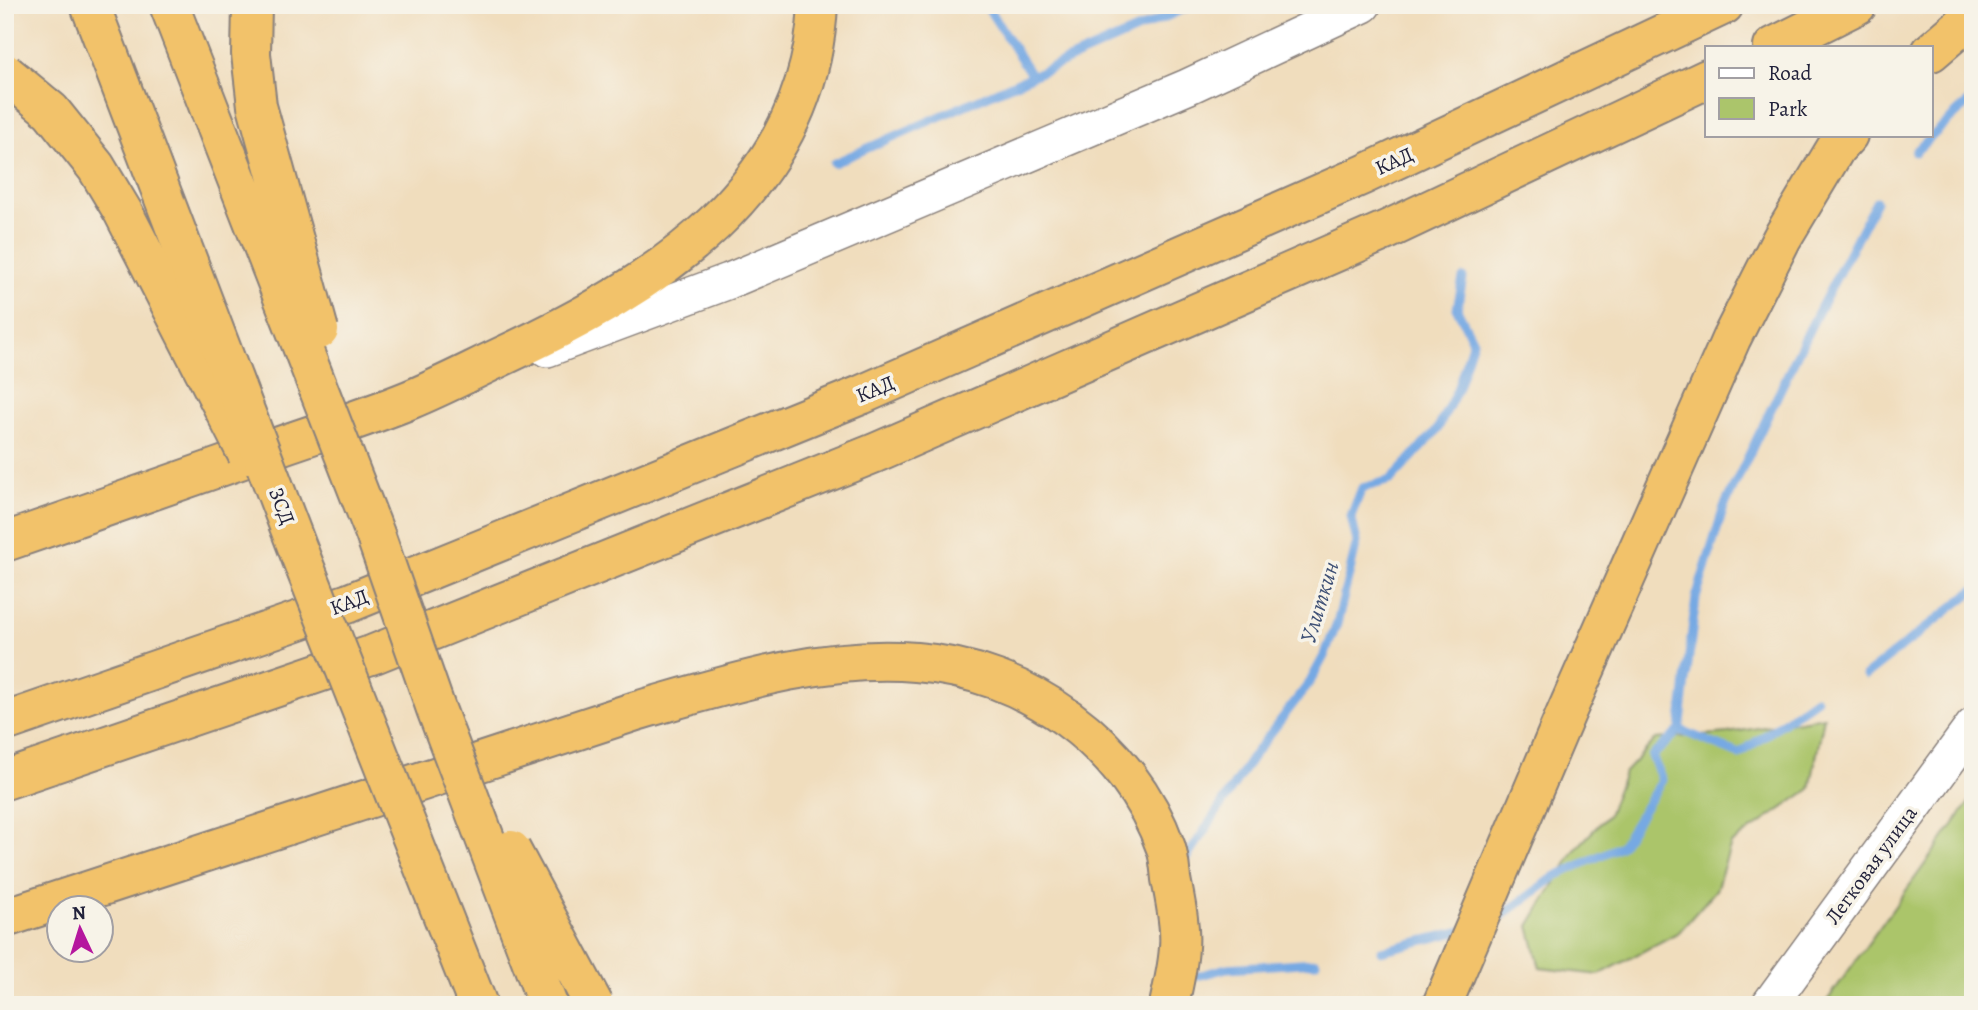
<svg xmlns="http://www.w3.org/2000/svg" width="1978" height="1010" viewBox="0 0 1978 1010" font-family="Alegreya,serif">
<rect width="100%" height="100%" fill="#f7f3e8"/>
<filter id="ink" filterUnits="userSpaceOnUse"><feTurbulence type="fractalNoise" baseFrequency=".0143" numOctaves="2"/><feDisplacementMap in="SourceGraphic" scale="14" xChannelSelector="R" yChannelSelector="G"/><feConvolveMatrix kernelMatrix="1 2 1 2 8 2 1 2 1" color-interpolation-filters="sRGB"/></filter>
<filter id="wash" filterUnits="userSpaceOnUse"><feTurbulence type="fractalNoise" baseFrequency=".00686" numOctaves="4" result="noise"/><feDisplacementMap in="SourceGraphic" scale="28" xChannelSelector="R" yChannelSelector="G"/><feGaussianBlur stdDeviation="1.57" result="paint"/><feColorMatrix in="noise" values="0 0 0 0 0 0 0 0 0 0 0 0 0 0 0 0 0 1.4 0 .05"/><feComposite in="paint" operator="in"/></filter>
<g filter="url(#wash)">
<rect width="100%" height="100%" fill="#f0ddbd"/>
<!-- green -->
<path fill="#abc56b" stroke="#667453" stroke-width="2" d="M1824,717L1810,789L1731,844L1716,890L1679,932L1599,975L1540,968L1529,926L1574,851L1608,815L1624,773L1656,739L1728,733Z
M1973,797V1005H1824Z"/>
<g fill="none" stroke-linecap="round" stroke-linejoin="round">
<!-- stream -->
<path stroke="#76a9e3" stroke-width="9" d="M986,5L1032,76
M1915,152L1973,98
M834,163L1193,5
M1866,675L1973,591
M1680,730L1696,598L1724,507L1810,328L1876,201
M1182,865L1253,756L1310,682L1324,656L1337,624L1357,542L1351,516L1362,488L1391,480L1437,430L1457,390L1473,341L1457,309L1463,278
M1492,923L1556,876L1621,846L1662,780L1652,756L1680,730L1739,754L1816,699
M1381,951L1461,931
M1183,980L1227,968L1316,962"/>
</g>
</g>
<g filter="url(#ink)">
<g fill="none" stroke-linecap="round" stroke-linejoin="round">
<defs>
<path id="minor" d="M547,349L729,281L1187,87L1363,5
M1769,1005L1973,726"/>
<path id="highway" d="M1773,47L1857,5
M1931,52L1973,16
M5,542C95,511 185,479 274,448C319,432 365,418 409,400C441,387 473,370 505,355C655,285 809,190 818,5
M5,722L349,603L861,395L1363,175L1724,5
M5,780L374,654L875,453L1389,229L1707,79
M5,918L636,711C727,685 820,654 916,662C1026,670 1129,743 1166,848C1169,857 1170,869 1171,879C1175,900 1181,926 1179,947C1178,967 1173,986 1169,1005
M1442,1005L1566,713L1731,339L1782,238L1836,148L1848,135"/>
</defs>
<!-- minor casing -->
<use href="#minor" stroke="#89807c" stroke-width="38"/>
<!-- highway casing -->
<use href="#highway" stroke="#89807c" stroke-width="42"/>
<!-- minor -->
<use href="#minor" stroke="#fff" stroke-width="35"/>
<!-- highway -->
<use href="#highway" stroke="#f2c26a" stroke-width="38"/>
<defs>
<path id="major-bridge" d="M5,73L51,111L96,167L123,212L247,454"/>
<path id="highway-bridge" d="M90,5L302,560L478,1005
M169,5L375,534L436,709L548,1005
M252,5L251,54L257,106L319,330
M511,850L594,1005"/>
</defs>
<!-- major-bridge casing -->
<use href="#major-bridge" stroke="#89807c" stroke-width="42" stroke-linecap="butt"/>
<!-- highway-bridge casing -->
<use href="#highway-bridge" stroke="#89807c" stroke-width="42" stroke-linecap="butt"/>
<!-- major-bridge -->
<use href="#major-bridge" stroke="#f2c26a" stroke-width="38"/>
<!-- highway-bridge -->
<use href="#highway-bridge" stroke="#f2c26a" stroke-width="38"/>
</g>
</g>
<g text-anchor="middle" stroke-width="7" stroke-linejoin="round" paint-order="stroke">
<!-- street labels -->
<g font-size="21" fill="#22223b" stroke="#f7f3e8">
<text transform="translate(1394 161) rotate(-25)" y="7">КАД</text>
<text transform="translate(875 389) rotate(-23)" y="7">КАД</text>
<text transform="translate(282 506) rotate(69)" y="7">ЗСД</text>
<text transform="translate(349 602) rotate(-21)" y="7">КАД</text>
<text transform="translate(1871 865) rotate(-54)" y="7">Легковая улица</text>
</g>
<!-- water labels -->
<g font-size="23" font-style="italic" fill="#3f5176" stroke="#f7f3e8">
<text transform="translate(1319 602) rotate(-73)" y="8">Улиткин</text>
</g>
</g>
<!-- margin -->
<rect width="1978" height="1010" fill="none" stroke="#f7f3e8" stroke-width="28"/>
<!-- legend -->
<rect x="1705" y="46" width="228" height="91" fill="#f7f3e8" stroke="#a29fa3" stroke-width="2"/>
<rect x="1719" y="68" width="35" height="10" fill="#ffffff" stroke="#a29fa3" stroke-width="2"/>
<text x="1768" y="80" font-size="21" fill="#22223b">Road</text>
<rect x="1719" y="98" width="35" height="21" fill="#abc56b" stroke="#a29fa3" stroke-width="2"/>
<text x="1768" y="116" font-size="21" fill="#22223b">Park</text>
<!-- north arrow -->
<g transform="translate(80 929) rotate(356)"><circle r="33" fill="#f7f3e8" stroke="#a29fa3" stroke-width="2"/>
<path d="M0-5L12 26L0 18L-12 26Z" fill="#b5179e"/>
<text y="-10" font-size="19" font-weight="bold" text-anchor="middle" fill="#22223b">N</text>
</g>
</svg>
